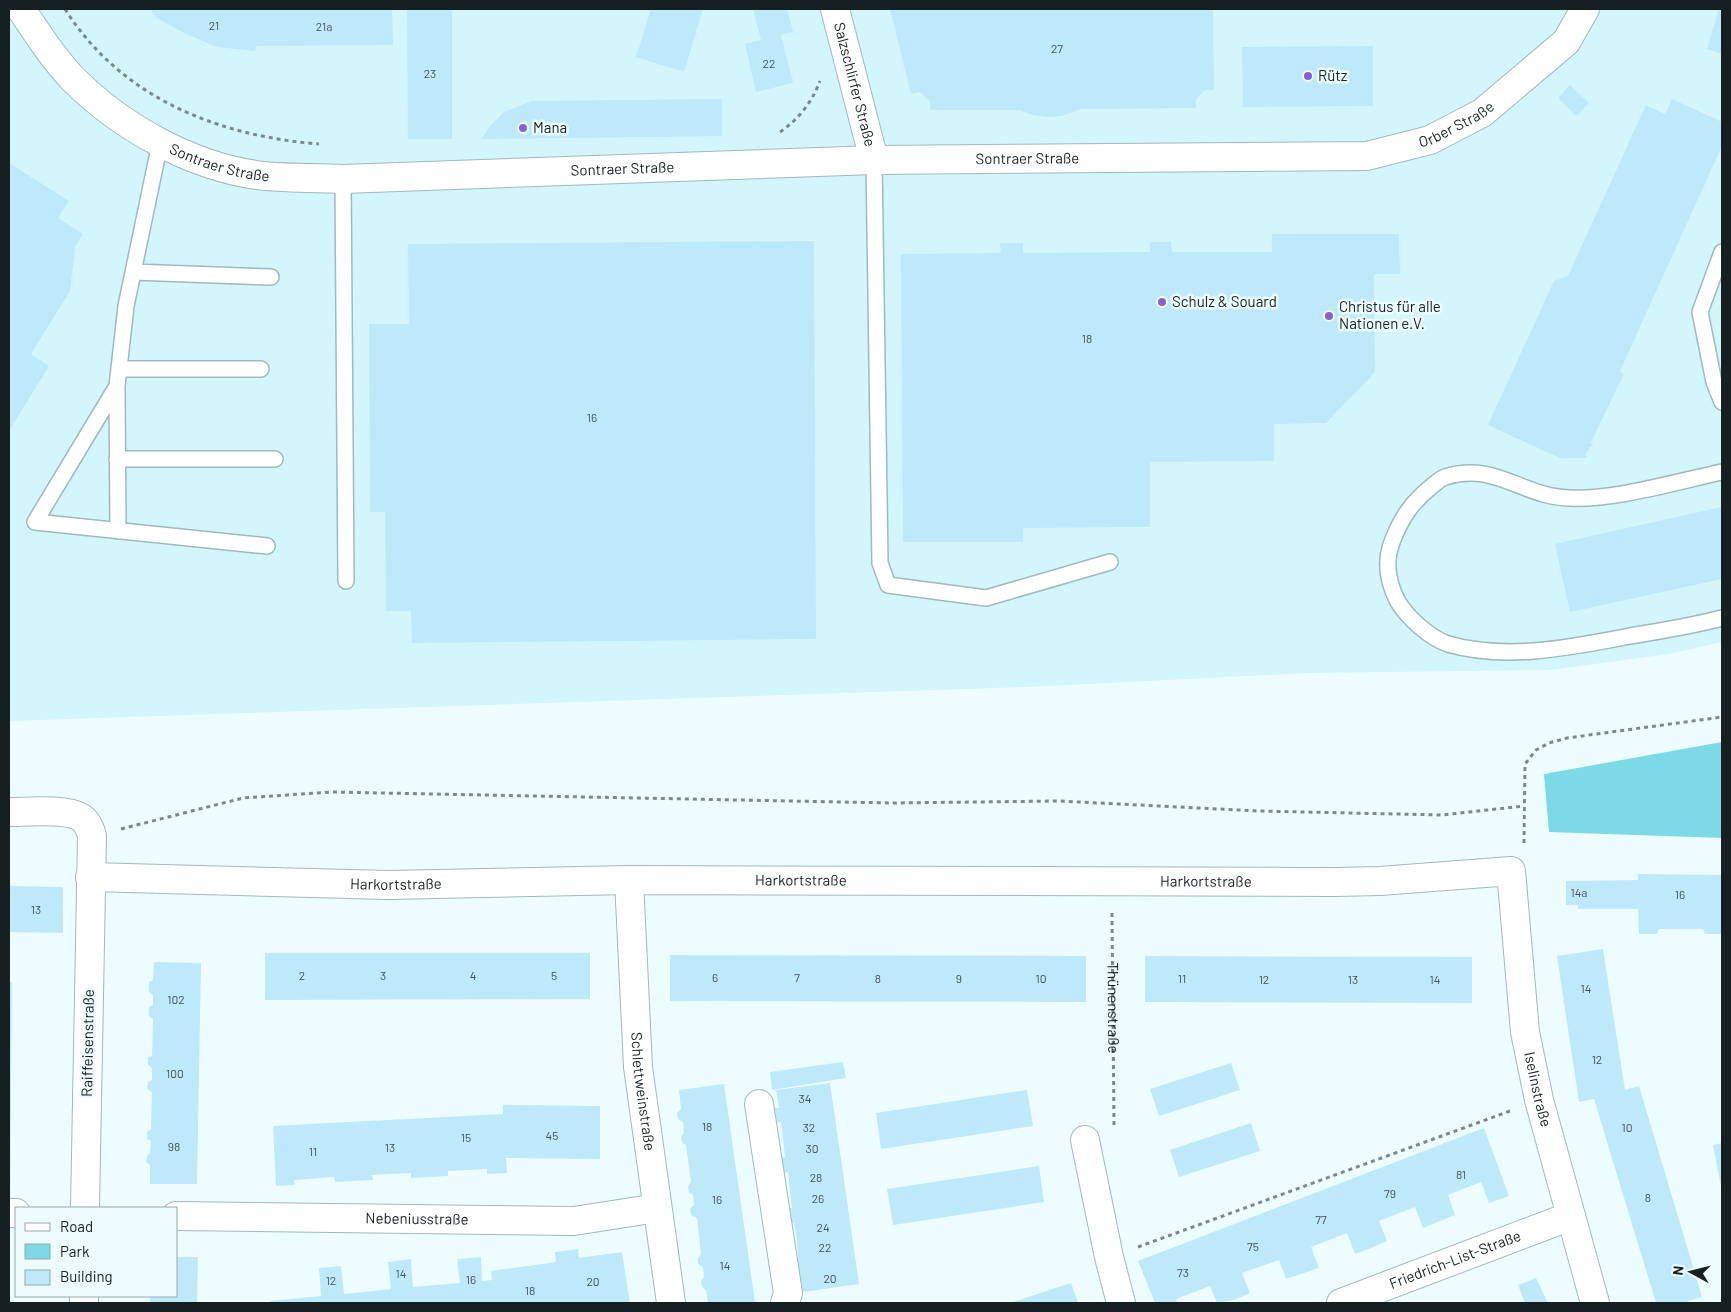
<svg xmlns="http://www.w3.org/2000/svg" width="1731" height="1312" viewBox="0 0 1731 1312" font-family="Barlow,sans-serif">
<rect width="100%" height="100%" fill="#edfdff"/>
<!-- built -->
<path fill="#d2f6fb" d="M9,9H1722V642L1669,654L1550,670L1308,673L1027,687L9,721Z"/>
<!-- green -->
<path fill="#7cd9e6" d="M1722,742V838L1549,832L1544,774Z"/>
<!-- building -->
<path fill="#bee9fb" d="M150,9H392L393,45L256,46L255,51L217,47L186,34L157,18Z
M407,9H452V139H408Z
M651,9H703L684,72L636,57Z
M753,9H787L793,32L781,35L793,83L756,92L745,44L761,40Z
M890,9H1213L1214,90H1205L1196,99V108L1080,109L1062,116L1048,117L1032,115L1020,110H930V101L920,92L911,94Z
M1719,9H1722V54L1707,49Z
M1373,46V106L1243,107L1242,47Z
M1570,85L1589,103L1577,116L1558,98Z
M722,99V136L482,139L490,126L504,112L532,101Z
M1672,99L1722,122V146L1620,371L1624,374L1591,442L1592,445L1585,455L1587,456L1586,458H1560L1488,425L1554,281L1568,276L1646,105L1665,114Z
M9,163L69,201L58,218L83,234L75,247L70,291L31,354L49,366L9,431Z
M1272,234H1399L1400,274H1374L1375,372L1326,423L1274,424V461L1150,462V527L1023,528V542H903L901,254L1001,253L1000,243H1023V253L1150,252V242H1171L1172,252H1272Z
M814,241L816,639L412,643L411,611H386L385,512H370L369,324H409L408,244Z
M1722,507V579L1570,612L1555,544Z
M1638,874L1722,875V934H1705L1703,929H1659L1657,934H1639L1638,909H1578V905H1566V881L1638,880Z
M9,886L63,887V933L9,932Z
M1603,949L1625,1090L1639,1086L1702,1297L1688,1301L1689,1303H1656L1594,1099L1579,1102L1557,956Z
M265,953H590V999L265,1000Z
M670,955L1086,956V1002L670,1001Z
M1145,956L1472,957V1003L1145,1002Z
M154,962L201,963L197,1184H150V1165L146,1162L147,1156L150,1153L151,1141L147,1139V1132L151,1129L152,1092L147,1089L148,1082L152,1080V1068L148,1065V1057L152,1056L153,1019L149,1016V1007L153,1005V995L149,992V982L153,980Z
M9,982H12L10,1216H9Z
M843,1062L846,1078L772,1090L770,1072Z
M1231,1063L1240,1090L1159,1116L1150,1089Z
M830,1083L859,1284L803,1292L800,1273L797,1274L794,1257H798L797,1240L794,1223H790L788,1208H792L788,1172L784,1173L781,1158L785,1157L781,1122L777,1123L775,1108H779L776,1090Z
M724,1084L755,1303H708L706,1290L702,1287L701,1281L704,1277L703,1267L698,1264V1258L701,1254L697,1218L691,1215L690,1209L694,1205L693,1195L689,1192L688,1186L691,1182L686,1145L682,1143L681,1137L684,1133L683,1122L678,1119L677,1113L681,1109L679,1090Z
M1027,1090L1033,1126L881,1149L876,1113Z
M503,1105L600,1106V1159L506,1158L507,1173L487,1174V1169L448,1171V1176L411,1178V1173L372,1175L373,1180L335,1182L334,1177L294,1180L295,1185L276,1186L273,1126L503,1114Z
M1251,1123L1260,1151L1179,1177L1170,1150Z
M1484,1128L1509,1196L1489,1203L1481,1182L1448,1195L1455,1215L1423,1228L1415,1207L1379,1221L1387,1241L1371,1248L1355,1254L1347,1233L1311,1247L1319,1268L1286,1279L1279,1260L1242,1273L1250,1293L1234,1300L1217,1303L1210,1286L1176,1299L1177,1303H1155L1138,1261Z
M1722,1143V1186H1721L1713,1145Z
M1039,1166L1044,1202L893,1225L887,1189Z
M578,1249L579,1258L622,1252L630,1303H271L270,1301L321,1296L319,1268L341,1266L344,1294L391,1289L388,1262L411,1259L413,1287L460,1283L457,1259L481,1257L482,1281L492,1280L491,1271L556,1262L555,1252Z
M176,1257H198L197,1303H150V1296H176Z
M1536,1278L1548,1303H1525L1518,1285Z
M1071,1283L1078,1303H1010Z"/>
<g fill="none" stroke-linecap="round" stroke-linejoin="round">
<defs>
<path id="service" d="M160,143L126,306L117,386L35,522L267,546
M874,160L880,563L888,585L986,598L1110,562
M343,179L346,581
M1722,252L1700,312L1714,382L1722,402
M133,272L271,277
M119,369H261
M117,388L118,531
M117,459H275
M1722,472C1675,482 1616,500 1569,498C1523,497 1494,461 1445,477C1440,479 1436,483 1432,486C1412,502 1401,518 1392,542C1384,563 1388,583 1398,602C1408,618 1430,638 1448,644C1507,661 1572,647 1630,636C1661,631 1692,626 1722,618"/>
<g id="minor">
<path id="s2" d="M21,9C37,33 53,58 73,79C121,127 189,165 256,175C284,179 314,177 343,179L874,160L1367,156L1430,140L1482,113L1566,42L1585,9"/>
<path id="s3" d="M835,9L874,160"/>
<path d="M9,812C26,812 66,808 80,817C87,821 90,828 92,836L85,1208"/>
<path id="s4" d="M90,877L388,885L629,880L1335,882L1380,881L1511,871L1525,1032L1539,1100L1595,1303"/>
<path id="s5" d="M629,880L638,1067L671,1303"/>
<path d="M759,1104L788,1293L785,1303"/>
<path d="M1085,1140L1109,1257L1121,1303"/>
<path d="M9,1213H16"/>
<path id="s6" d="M176,1216L574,1221L657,1208"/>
<path d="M84,1303V1296"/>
<path id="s7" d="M1341,1303L1571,1216"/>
</g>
</defs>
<!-- service casing -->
<use href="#service" stroke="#a0b9bc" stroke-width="18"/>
<!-- minor casing -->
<use href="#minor" stroke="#a0b9bc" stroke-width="30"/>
<!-- path -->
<g stroke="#7c898a" stroke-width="3" stroke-dasharray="4 4" stroke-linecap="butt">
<path d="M65,9C121,98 218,136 319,144"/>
<path d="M780,132C799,119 812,102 820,81"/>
<path d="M121,829L243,798L331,792L892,803L1059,801L1259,811L1442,815L1524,806"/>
<path d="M1524,843L1525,764L1536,750L1549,743L1567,738L1722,717"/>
<path id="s1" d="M1112,913L1114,1126"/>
<path d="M1138,1247L1510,1111"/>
</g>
<!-- service -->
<use href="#service" stroke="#fff" stroke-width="15"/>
<!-- minor -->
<use href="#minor" stroke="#fff" stroke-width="28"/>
</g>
<!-- markers -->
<g fill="#8d5dd6" stroke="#edfdff" stroke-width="2">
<circle cx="1308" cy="76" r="5"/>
<circle cx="523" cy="128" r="5"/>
<circle cx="1162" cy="302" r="5"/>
<circle cx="1329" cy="316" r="5"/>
</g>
<g text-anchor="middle" stroke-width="5" stroke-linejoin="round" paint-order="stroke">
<!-- number labels -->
<g font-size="12" fill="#405258">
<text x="214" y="30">21</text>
<text x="324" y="31">21a</text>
<text x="1057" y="53">27</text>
<text x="769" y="68">22</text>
<text x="430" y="78">23</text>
<text x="1087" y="343">18</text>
<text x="592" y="422">16</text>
<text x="1579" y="897">14a</text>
<text x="1680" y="899">16</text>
<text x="36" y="914">13</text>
<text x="302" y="980">2</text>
<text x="383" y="980">3</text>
<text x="473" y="980">4</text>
<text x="554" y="980">5</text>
<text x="715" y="982">6</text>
<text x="797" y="982">7</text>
<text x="878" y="983">8</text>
<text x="959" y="983">9</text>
<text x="1041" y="983">10</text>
<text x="1182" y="983">11</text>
<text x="1264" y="984">12</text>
<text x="1353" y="984">13</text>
<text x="1435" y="984">14</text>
<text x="1586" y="993">14</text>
<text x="176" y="1004">102</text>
<text x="1597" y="1064">12</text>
<text x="175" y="1078">100</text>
<text x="805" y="1103">34</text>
<text x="707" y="1131">18</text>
<text x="809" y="1132">32</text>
<text x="1627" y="1132">10</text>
<text x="552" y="1140">45</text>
<text x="466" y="1142">15</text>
<text x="174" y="1151">98</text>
<text x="390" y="1152">13</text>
<text x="812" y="1153">30</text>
<text x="313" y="1156">11</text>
<text x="1461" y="1179">81</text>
<text x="816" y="1182">28</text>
<text x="1390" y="1198">79</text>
<text x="1648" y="1202">8</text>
<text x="818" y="1203">26</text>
<text x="717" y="1204">16</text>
<text x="1321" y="1224">77</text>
<text x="823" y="1232">24</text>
<text x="1253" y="1251">75</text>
<text x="825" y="1252">22</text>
<text x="725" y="1270">14</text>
<text x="1183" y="1277">73</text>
<text x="401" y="1278">14</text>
<text x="830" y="1283">20</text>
<text x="471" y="1284">16</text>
<text x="331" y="1285">12</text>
<text x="593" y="1286">20</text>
<text x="530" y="1295">18</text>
</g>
<!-- poi labels -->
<g font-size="15" fill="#162021" stroke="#edfdff" text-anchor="start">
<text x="1318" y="81">Rütz</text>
<text x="533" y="133">Mana</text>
<text x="1172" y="307">Schulz &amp; Souard</text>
<text x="1339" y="312">Christus für alle<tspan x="1339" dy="17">Nationen e.V.</tspan></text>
</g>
<!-- street labels -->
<g font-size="15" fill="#162021" stroke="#edfdff">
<text dy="5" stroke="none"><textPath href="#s3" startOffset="78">Salzschlirfer Straße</textPath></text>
<text dy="5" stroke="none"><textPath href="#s2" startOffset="1504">Orber Straße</textPath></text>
<text dy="5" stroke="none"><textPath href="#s2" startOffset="1069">Sontraer Straße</textPath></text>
<text dy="5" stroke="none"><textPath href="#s2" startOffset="259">Sontraer Straße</textPath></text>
<text dy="5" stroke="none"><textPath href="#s2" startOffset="664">Sontraer Straße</textPath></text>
<text dy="5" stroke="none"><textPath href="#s4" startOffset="711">Harkortstraße</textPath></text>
<text dy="5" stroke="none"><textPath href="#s4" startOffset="1116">Harkortstraße</textPath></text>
<text dy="5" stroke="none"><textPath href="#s4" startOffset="306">Harkortstraße</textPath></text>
<text dy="5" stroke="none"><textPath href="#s1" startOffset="95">Thünenstraße</textPath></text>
<text transform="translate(88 1043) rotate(-89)" y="5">Raiffeisenstraße</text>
<text dy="5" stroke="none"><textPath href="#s4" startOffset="1642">Iselinstraße</textPath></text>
<text dy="5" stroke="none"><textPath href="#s5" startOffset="212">Schlettweinstraße</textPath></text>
<text dy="5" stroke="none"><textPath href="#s6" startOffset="241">Nebeniusstraße</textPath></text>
<text dy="5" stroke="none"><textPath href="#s7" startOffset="122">Friedrich-List-Straße</textPath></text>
</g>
</g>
<!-- border -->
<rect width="1731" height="1312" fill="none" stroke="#162021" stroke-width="20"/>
<!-- legend -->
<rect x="15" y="1207" width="162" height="90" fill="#edfdff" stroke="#97a5a6"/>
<rect x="25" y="1223" width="25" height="8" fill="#ffffff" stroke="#97a5a6"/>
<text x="60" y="1232" font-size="15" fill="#162021">Road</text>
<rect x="25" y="1244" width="25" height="15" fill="#7cd9e6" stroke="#97a5a6"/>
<text x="60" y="1257" font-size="15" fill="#162021">Park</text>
<rect x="25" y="1270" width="25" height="15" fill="#bee9fb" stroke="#97a5a6"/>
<text x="60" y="1282" font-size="15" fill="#162021">Building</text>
<!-- north arrow -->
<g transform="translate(1691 1272) rotate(277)" stroke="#edfdff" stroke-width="4" paint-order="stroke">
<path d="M0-4L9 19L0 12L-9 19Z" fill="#162021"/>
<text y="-8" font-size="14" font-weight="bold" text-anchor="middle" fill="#162021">N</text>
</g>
</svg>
